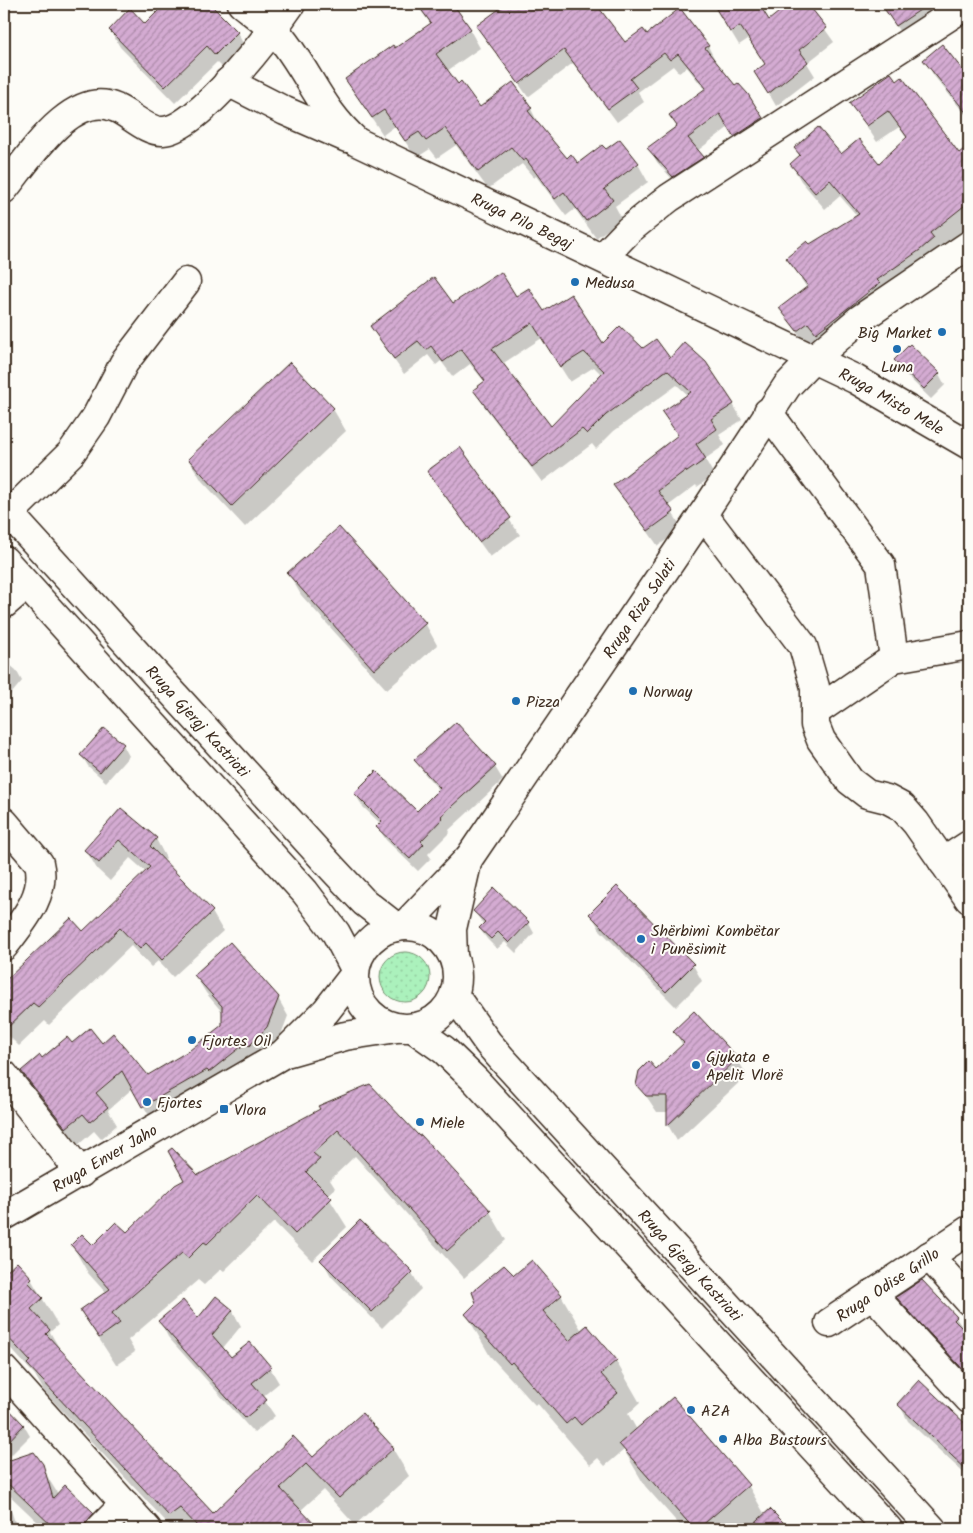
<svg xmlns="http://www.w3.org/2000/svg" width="973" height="1533" viewBox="0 0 973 1533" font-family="Kalam,sans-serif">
<defs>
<pattern id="grass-dots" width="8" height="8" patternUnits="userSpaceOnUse" patternTransform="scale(1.25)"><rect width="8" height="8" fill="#abf1bc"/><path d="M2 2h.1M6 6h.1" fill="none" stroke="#94cfa1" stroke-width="1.8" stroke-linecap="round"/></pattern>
<pattern id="building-hatch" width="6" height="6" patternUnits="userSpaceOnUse" patternTransform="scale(1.25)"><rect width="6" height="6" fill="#d4abd2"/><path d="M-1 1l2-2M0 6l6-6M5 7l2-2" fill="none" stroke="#ad8baa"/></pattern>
</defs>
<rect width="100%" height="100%" fill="#fdfcf7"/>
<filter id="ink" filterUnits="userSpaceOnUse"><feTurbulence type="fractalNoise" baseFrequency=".02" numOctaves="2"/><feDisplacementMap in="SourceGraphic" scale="10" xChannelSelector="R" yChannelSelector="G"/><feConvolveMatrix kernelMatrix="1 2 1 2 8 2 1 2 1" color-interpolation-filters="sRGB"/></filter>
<g filter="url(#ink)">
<!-- grass -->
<path fill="url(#grass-dots)" stroke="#738e6d" d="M380 977a25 25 0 1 1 50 0a25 25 0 1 1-50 0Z"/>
<!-- shadow -->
<path fill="#0003" fill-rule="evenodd" d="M167,4H208L237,32L246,49L225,70L217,62L175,103L120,47L110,30L145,26Z
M416,4H451L470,30L480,48L447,71L480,109L513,84L531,109L540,127L567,159L577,165L605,151L638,164L648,182L615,206L622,219L596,238L575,209L566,216L536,176L534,178L522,164L488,189L456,145L437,158L430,149L416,158L395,126L383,135L346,79L431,24Z
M508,4H590L592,6L595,4L625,44L646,36L708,46L715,60L714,61L734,87L747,95L770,133L743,150L729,127L697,151L711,171L682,190L657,162L649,148L677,127L670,115L705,90L687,67L679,73L673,66L638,92L644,102L617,122L573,63L528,97L478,26Z
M720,4H757L769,21L792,4H807L834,42L807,63L815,76L776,106L764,85L766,65L748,39L739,45L716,7Z
M881,4H963L906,41Z
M925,60L964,74L969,70V119L934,76Z
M891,74L958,154L969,147V226L808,347L781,309L807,288L787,258L858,217L840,196L825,209L801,181L791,164L800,157L795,148L879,165L907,139L899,127L877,142L851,103Z
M516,298L602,345L643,350L670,360L733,404L742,420L719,435L725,445L705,459L714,475L697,487L696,485L668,506L682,528L658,546L615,485L679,436L664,412L688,395L677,385L614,431L596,449L592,444L542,482L484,406L475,390L485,382L470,364L453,377L441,361L436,365L428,355L404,374L371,327L453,304ZM542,338L570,382L594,367L602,375L551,428L502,364Z
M910,346L939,374L945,385L931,399L902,371L896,360Z
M290,363L333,409L346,431L245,527L202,481L189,460Z
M459,449L520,535L490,557L429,471Z
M289,574L425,623L437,645L387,690L301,595Z
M4,660L16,670L22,681L6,700L4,699Z
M456,724L495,767L503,780L449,830L450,832L428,854L431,858L418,871L386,840L378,827L381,824L363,807L355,794L417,813L439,790L424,773L416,760Z
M105,729L123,745L129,756L106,782L88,766L82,756Z
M121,809L156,839L166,858L163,861L212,912L223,931L173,977L158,961L151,967L131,946L49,1025L45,1021L19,1046L4,1031V983L71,919L83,933L146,872L130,858L110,881L97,869L86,850Z
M474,911L528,922L534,933L516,953L505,942L497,949L487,939L480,929L484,925Z
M591,914L693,965L702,981L676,1007L600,930Z
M195,975L278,998L288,1016L277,1045L154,1124L133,1088L108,1110L117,1125L101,1139L94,1131L77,1146L33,1090L23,1072L72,1045L102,1044L148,1076L191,1051L223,1026V1013L206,993Z
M694,1013L737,1059L747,1075L677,1141L668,1125V1112H657L638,1084L683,1046L675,1031Z
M321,1110L418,1138L420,1136L490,1212L506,1240L464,1278L355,1156L330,1180L335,1188L327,1195L347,1227L312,1261L274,1222L224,1271L221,1269L204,1285L198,1280L128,1340L135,1352L116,1365L81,1311L106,1293L88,1273L72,1245L94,1246L127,1234L198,1176Z
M322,1260L412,1273L421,1289L382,1328L331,1276Z
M16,1264L31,1279L58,1325L50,1332L62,1353L213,1515L313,1459L393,1449L409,1476L355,1525L323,1490L300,1511L317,1529H173L44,1391L35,1375L4,1341V1275Z
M513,1277L561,1295L582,1331L587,1327L616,1361L640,1403L628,1414L637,1430L748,1485L765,1515L770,1510L788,1529H683L645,1486L624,1450L605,1466L598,1458L590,1465L537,1403L535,1405L490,1356L466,1314Z
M898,1298L956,1318L969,1337V1383L910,1319Z
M232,1310L241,1326L222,1349L231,1359L270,1368L279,1383L262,1397L275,1416L254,1433L168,1337L160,1321L198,1320Z
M919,1382L969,1429V1478L908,1421L899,1404Z
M23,1424L30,1436L4,1462V1433Z
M33,1454L58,1494L93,1514L102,1529H45L5,1491L17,1529H4V1463Z"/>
<!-- building -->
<path fill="url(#building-hatch)" stroke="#3b2a1e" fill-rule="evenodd" d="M165,4H210L238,32L215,55L207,46L165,87L109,30L130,8L145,24Z
M417,4H453L471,29L436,54L458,84L461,81L480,107L513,82L532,108L528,111L567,158L571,154L578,163L602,145L606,149L620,139L639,163L604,189L613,200L586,221L564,192L555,199L526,159L523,161L511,147L478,172L445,128L426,141L419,132L405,141L384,110L372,118L345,79L393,45L395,48L431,23Z
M506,4H596L625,42L643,29L647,34L680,8L709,46L705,48L735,85L738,83L748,94L763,118L734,137L720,114L688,138L704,157L673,177L647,148L677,126L669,115L706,88L678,54L670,60L664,53L630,79L637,88L608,109L564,50L519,84L476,26Z
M713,4H759L769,20L789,4H808L827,28L799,50L808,62L768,94L754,72L765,64L740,26L730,32Z
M881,4H929L896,26Z
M942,44L969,78V116L923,60Z
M891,73L897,81L902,77L959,153L969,145V202L930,233L934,238L920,250L877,280L880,283L816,333L808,323L797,331L779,308L808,286L786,258L807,241L810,244L859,214L830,180L815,193L790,164L800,155L794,148L818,127L841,154L859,139L879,163L907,137L888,111L867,126L849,103Z
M501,272L516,296L529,288L544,311L571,294L603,343L620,326L643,348L656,339L670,358L684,342L706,362L734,404L711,419L717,429L696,444L706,459L687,472L686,470L658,491L674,512L648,531L613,485L678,435L662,412L691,392L667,370L606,415L587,434L582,429L532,467L473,390L485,381L461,349L443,362L431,346L426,350L418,341L394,359L370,326L434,277L453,303ZM532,323L560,367L584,352L604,371L551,426L492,349Z
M910,344L940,373L924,389L894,360Z
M290,362L334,408L232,506L188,459Z
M460,447L511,518L479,542L427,471Z
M339,527L426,623L374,670L287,573Z
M456,722L496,766L441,816L443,818L421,841L424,844L410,859L376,827L382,821L354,793L376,771L417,811L440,788L414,760Z
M104,728L124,744L100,772L80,755Z
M121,808L157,838L150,846L213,911L162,960L146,943L140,949L120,928L38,1007L33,1003L4,1031V982L71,918L83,931L150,867L119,840L99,863L84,850Z
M617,886L694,964L666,992L589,914Z
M494,888L529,922L509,943L498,932L491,939L479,928L485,922L473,911Z
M230,942L279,997L267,1027L249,1046L246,1043L209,1072L207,1070L142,1107L122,1071L96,1093L108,1107L90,1122L83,1114L66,1128L21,1071L40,1055L42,1058L67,1037L72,1043L90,1028L102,1043L113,1033L148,1075L190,1050L222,1025V1006L194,975Z
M694,1011L738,1058L667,1126V1096H646L636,1085L639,1071L649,1061L656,1069L684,1043L673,1031Z
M370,1084L419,1136L421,1135L491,1211L447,1251L338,1130L313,1153L320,1159L306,1172L332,1198L295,1234L257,1195L207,1244L204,1242L188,1258L182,1253L112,1313L120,1323L99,1338L80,1310L110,1289L71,1245L82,1234L93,1245L116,1222L127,1232L175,1185L184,1180L168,1151L172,1148L198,1175L320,1109L318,1106Z
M360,1220L413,1272L372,1312L320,1260Z
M532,1260L562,1295L543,1311L569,1341L587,1325L617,1360L601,1374L618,1393L581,1425L574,1417L566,1424L512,1362L510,1364L465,1314L476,1303L472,1292L504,1265L514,1275Z
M17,1262L32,1278L28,1282L43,1298L31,1309L50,1330L46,1334L213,1513L293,1436L313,1457L362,1413L394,1448L339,1498L306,1464L280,1488L319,1529H195L198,1527L180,1508L169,1516L27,1364L30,1361L4,1333V1274Z
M922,1280L957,1317L954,1320L969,1335V1376L896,1297Z
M216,1296L233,1310L212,1335L231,1357L250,1342L271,1367L252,1383L267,1400L245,1418L158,1321L183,1300L198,1318Z
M919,1380L969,1427V1472L897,1404Z
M673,1397L749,1485L698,1529H694L619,1444Z
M4,1404L24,1425L4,1446Z
M34,1452L43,1464L53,1498L65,1485L94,1513L85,1524V1529H55L4,1480V1462Z
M770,1509L790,1529H748Z"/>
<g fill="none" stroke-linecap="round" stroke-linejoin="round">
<defs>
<g id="minor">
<path id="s1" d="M242,4C257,16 274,28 285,43C312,79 322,111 357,142L855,379L969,445"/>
<path d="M228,82L285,111L347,138"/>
<path d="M4,189C27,161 72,87 116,108C130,114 147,132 163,131C199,129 271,33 291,4"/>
<path d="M603,257L629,230L669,198L968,4"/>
<path d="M768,412L881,565L894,658"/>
<path d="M9,514L71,453L96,417L124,363L186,282"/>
<path d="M703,514L803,646L815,687V725L821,740L850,781L867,794L887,799L902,807L916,823L969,899"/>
<path d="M4,604L26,585"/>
<path d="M815,712L894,658L969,645"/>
<path d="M4,822L39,863C47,895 22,922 4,946"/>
<path d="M943,862L969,845"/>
<path id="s2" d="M404,926L469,858L703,514L787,386L812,360L860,319L969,245"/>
<path d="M453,956L452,929L468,859"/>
<path d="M289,1052L345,1036L397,1028"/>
<path d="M4,1075L81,1173"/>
<path id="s3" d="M4,1216L283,1054L326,1011L354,975"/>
<path d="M929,1256L969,1301"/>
<path d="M872,1294L969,1399"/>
<path id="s4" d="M829,1323L969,1230"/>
<path d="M4,1370L147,1529"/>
<path d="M100,1529L125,1504"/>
</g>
<g id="major">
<path id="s5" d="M4,508L333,869L364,902L396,927"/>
<path d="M4,560L305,892L336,933L355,969"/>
<circle cx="406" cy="977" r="51"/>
<path id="s6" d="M454,995L488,1043L502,1059L932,1529"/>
<path d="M413,1028L444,1050L476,1081L888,1529"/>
</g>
</defs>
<!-- minor casing -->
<use href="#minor" stroke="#3b2a1e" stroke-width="31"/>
<!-- major casing -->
<use href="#major" stroke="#3b2a1e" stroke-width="31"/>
<!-- minor -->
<use href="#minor" stroke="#fdfcf7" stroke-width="28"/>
<!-- major -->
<use href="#major" stroke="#fdfcf7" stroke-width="28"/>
</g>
</g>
<!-- markers -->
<g fill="#1f6fb2" stroke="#fdfcf7" stroke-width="2">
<circle cx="575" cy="282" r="5"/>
<circle cx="942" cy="332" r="5"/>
<circle cx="897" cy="349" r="5"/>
<circle cx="633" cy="691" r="5"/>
<circle cx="516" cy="701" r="5"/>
<circle cx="641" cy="939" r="5"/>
<circle cx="192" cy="1040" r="5"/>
<circle cx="696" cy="1065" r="5"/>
<circle cx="147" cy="1102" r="5"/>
<rect x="219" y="1104" width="10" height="10" rx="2.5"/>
<circle cx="420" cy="1122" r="5"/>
<circle cx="691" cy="1410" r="5"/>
<circle cx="723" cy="1439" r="5"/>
</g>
<g text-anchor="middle" stroke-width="4" stroke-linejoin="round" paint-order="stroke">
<!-- street labels -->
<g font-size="16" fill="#3b2a1e" stroke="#fdfcf7">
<text dy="6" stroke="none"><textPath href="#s1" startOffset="364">Rruga Pilo Begaj</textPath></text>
<text dy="6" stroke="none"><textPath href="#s1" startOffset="775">Rruga Misto Mele</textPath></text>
<text dy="6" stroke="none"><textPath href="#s2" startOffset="396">Rruga Riza Salati</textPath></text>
<text dy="6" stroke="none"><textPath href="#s5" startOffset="288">Rruga Gjergj Kastrioti</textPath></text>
<text dy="6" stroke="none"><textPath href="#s3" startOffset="116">Rruga Enver Jaho</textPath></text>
<text dy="6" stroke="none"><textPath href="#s6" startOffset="359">Rruga Gjergj Kastrioti</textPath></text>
<text dy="6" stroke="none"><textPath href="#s4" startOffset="70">Rruga Odise Grillo</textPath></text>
</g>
<!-- poi labels -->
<g font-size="16" fill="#3b2a1e" stroke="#fdfcf7" text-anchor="start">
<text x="585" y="288">Medusa</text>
<text x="932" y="338" text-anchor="end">Big Market</text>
<text x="897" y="372" text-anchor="middle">Luna</text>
<text x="643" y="697">Norway</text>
<text x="526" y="707">Pizza</text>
<text x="651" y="936">Shërbimi Kombëtar<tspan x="651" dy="18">i Punësimit</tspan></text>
<text x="202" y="1046">Fjortes Oil</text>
<text x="706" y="1062">Gjykata e<tspan x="706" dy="18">Apelit Vlorë</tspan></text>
<text x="157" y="1108">Fjortes</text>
<text x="234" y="1115">Vlora</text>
<text x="430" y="1128">Miele</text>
<text x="701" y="1416">AZA</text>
<text x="733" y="1445">Alba Bustours</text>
</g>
</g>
<!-- margin -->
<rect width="973" height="1533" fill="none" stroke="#fdfcf7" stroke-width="20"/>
<rect x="10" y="10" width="953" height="1513" fill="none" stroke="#3b2a1e" stroke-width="2" filter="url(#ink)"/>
</svg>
